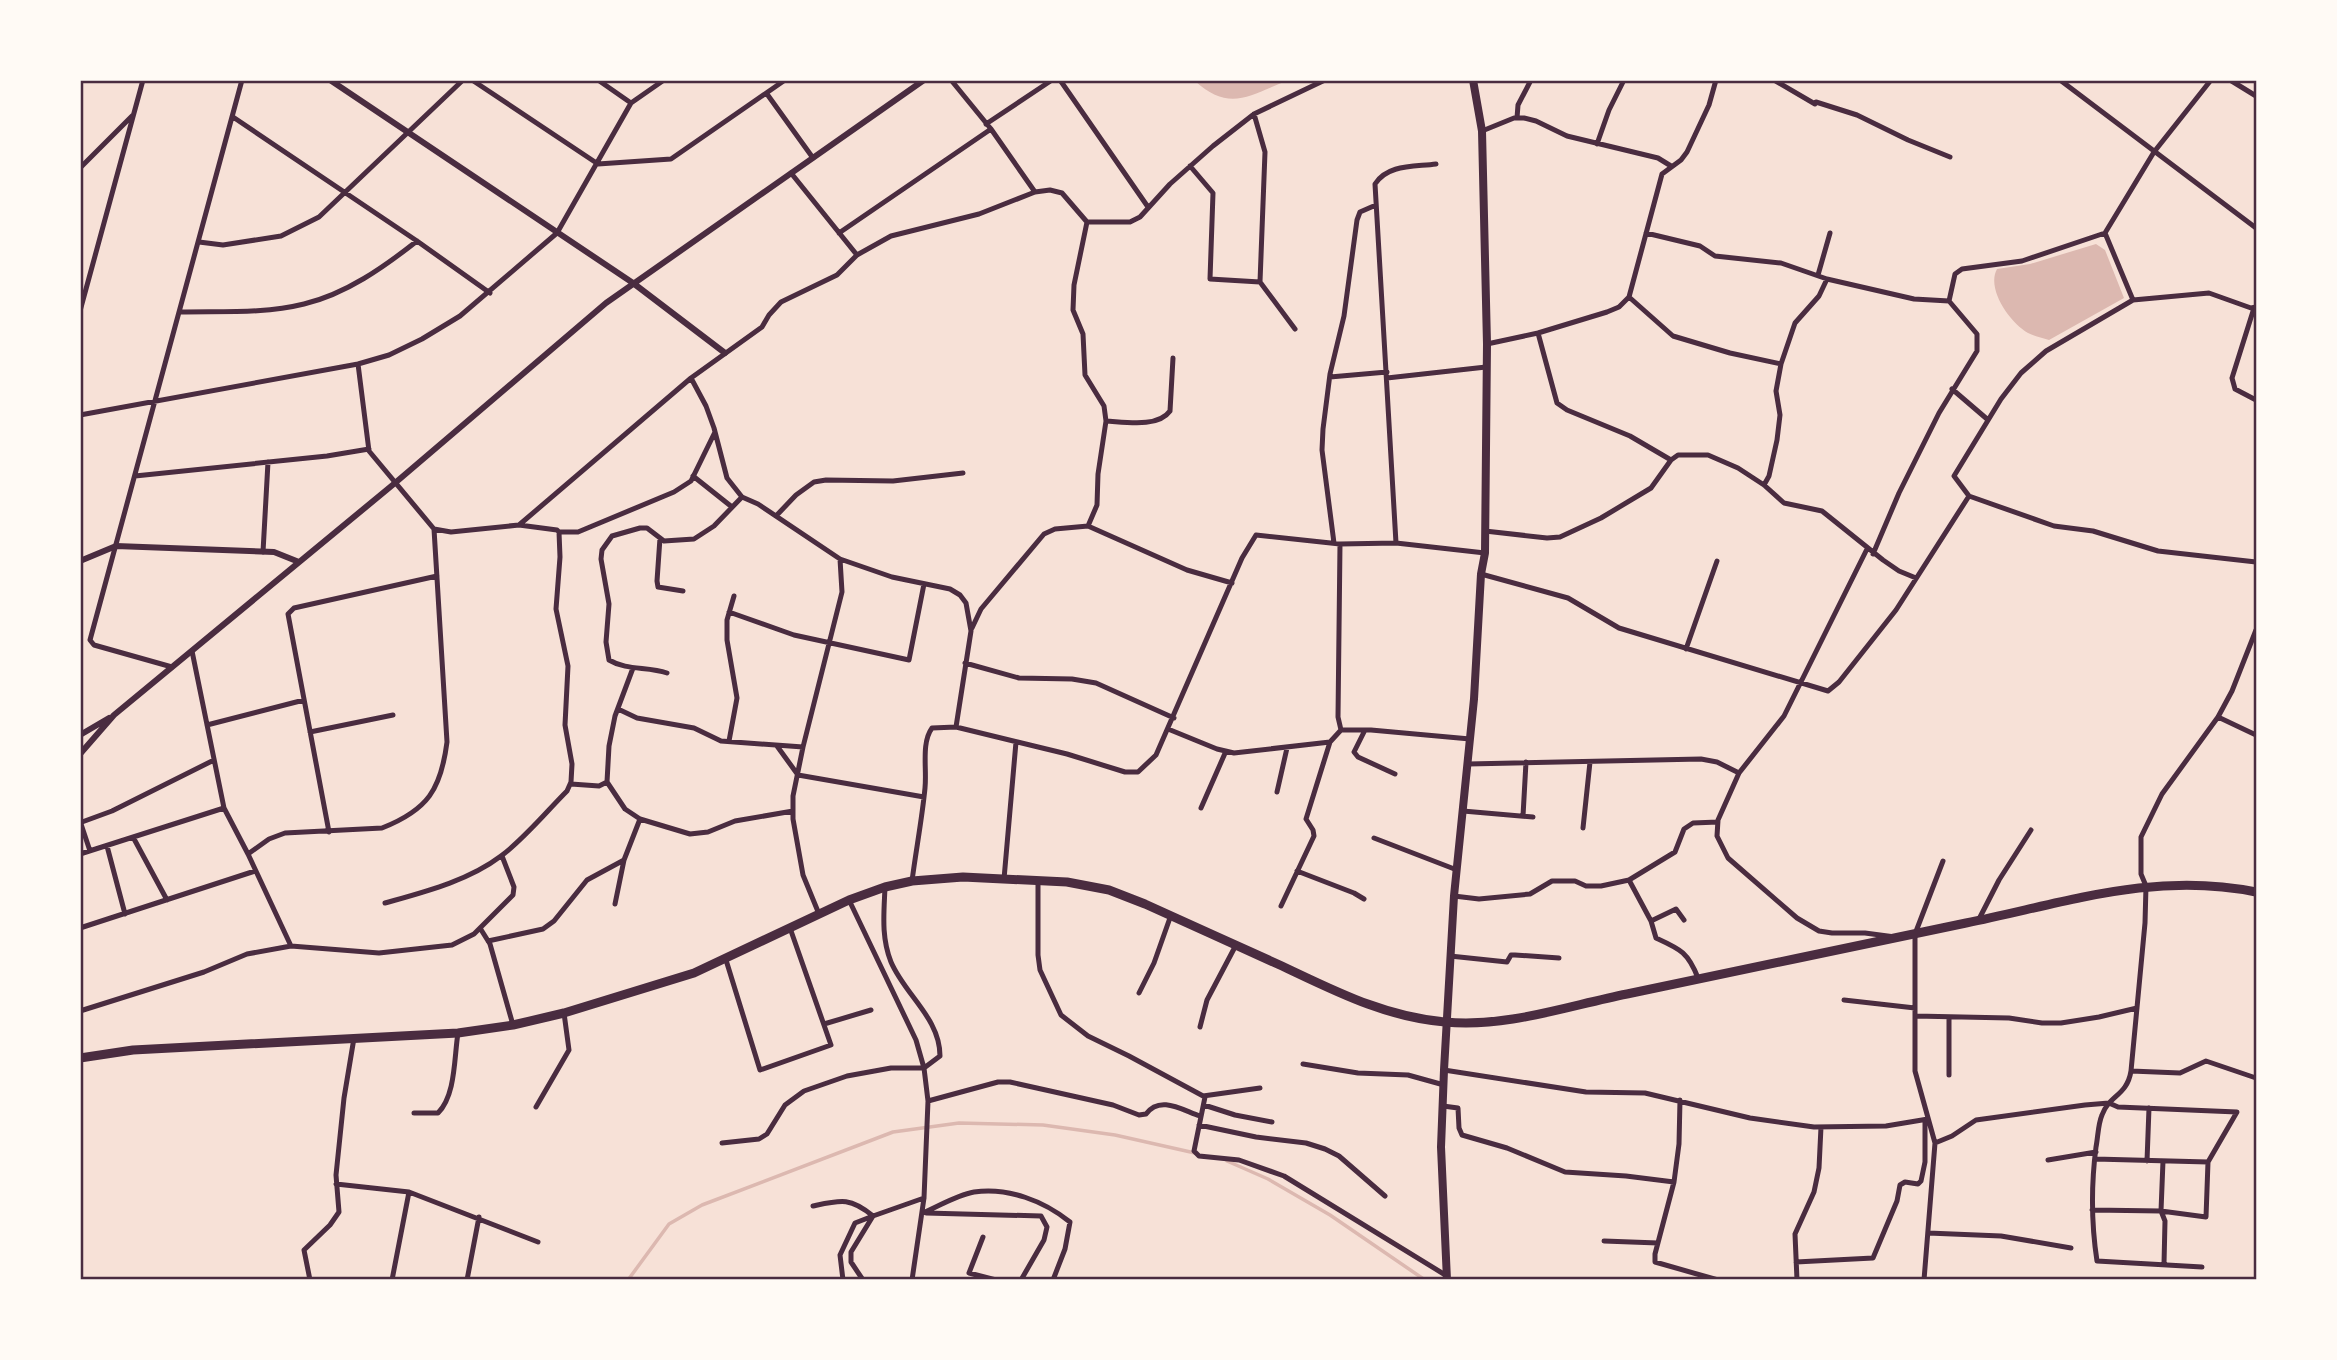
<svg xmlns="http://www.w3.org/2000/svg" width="2337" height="1360" viewBox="0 0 2337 1360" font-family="'DM Sans',sans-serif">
<rect width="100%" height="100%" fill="#f7e1d7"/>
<!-- water -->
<path fill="#dcb8b0" d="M1195,81H1286C1249,96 1229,112 1195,81Z
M2096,244L2105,250L2124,298L2049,340C2042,338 2034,336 2028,333C2010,323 1986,289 1997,269L2030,264Z"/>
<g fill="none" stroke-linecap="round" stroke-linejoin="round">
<!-- stream -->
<path stroke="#dcb8b0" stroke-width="3.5" d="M1227,1161L1268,1179L1330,1215L1425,1280
M628,1280L669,1224L702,1205L893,1132L959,1123L1043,1125L1115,1135L1195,1153"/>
<!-- minor -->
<path stroke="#4a2c40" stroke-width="5" d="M472,80L598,164L671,159L785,80
M598,80L631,103
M951,80L991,129L1035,192
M1060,80L1148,207
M1774,80L1815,104
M2060,80L2256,228
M2230,80L2256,96
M767,94L813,158
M1816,102L1857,115L1908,140L1950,157
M1254,114L1265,152L1260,282L1295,329
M233,117L417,241L490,293
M1517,118L1518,105L1531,80
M986,124L1052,80
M1482,131L1514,118H1524L1536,121L1567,136L1658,158L1671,166
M1597,144L1609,110L1624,80
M1190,166L1213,193L1210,279L1260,282
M80,168L132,116
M791,173L857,255
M1087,222H1130L1140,217L1170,184L1213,146L1254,114L1325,80
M839,233L991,129
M1646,233L1700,246L1715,256L1781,263L1827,279L1914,299L1949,301L1977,334V351L1939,413L1899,493L1873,554
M2105,233L2133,300
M199,242L223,245L281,236L319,217L463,80
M1818,275L1830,233
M1629,297L1673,336L1730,353L1781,364
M1949,301L1955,274L1962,269L2022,261L2105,233L2154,152L2211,80
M2256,307L2251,308L2209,293L2133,300L2046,351L2021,373L2001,399L1954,476L1969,496L2054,526L2093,531L2158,551L2256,562
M2254,308L2232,378L2235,389L2256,400
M80,311L143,80
M180,312C221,311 264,314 304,304C346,294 384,267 417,241
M1538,333L1557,403L1567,410L1630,436L1671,460
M1487,344L1538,333L1607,312L1619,307L1629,297L1662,174L1681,160L1687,152L1709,105L1716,80
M1330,377L1387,372
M691,378L706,406L714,428L727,478L742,497L758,504L840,559L892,577L950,589L960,595L966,603L971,631L956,727
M1387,378L1486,367
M1952,389L1987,419
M80,415L358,364L389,355L422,339L460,316L557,233L631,103L664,80
M1106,421C1125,422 1158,428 1170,411L1173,358
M135,476L327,456L369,449
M693,476L732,507
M1764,485L1769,476L1777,440L1780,415L1776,391L1781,364L1795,323L1819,296L1827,279
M776,516L796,495L814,482L826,480L893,481L963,473
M519,525L691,378L762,327L769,315L781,302L837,275L857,255L891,236L979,214L1035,192L1050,190L1062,193L1087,222L1074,285L1073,310L1083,334L1085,375L1104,406L1106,421L1098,474L1097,505L1088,526
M434,529L451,532L519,525L557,530L559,532H578L674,492L691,481L715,432
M1485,531L1547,538L1560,537L1601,518L1651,488L1671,460L1678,455H1708L1738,468L1764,485L1784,503L1822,511L1883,560L1899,571L1916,578
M660,538L657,581L658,587L683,591
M1334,543L1322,450L1323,429L1330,374L1344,316L1357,220L1360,212L1376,205
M1396,543L1375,184C1388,164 1414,167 1436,164
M1340,544L1338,717L1341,730
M1867,549L1784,716L1739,773L1718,820L1717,836L1728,858L1797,918L1819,931L1832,933H1865L1895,937
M263,552L268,462
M1481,574L1568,598L1619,628L1828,691L1839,682L1896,610L1969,496
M729,612L794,635L909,660L924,584
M972,628L981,609L1044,534L1055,529L1088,526L1187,570L1232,583
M1686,649L1717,561
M192,651L224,808L248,854L291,946
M965,663L1019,678L1072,679L1096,683L1174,718
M172,667L94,645L90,640L242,80
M633,668L615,716L609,746L607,782L625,809L640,819L690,834L708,832L735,821L793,811
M667,673C648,666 627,671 609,660L606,642L609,604L601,559L602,550L612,536L640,528H647L664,541L694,539L714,526L742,497
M618,709L637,718L694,728L721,741L803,747
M2218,717L2256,735
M207,725L304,700
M1168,729L1217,749L1234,753L1330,742L1341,730
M1341,730H1371L1470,739
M1365,730L1354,752L1358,757L1395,774
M310,732L393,715
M729,741L737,698L727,640V620L734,596
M777,746L798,775L924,797
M1468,764L1701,759L1717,762L1739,773
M571,784L599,786L607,782
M1277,792L1287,748
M1201,808L1226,751
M1463,811L1533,817
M1523,816L1526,762
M1583,828L1590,762
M329,832L288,614L294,608L437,576
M133,837L167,900
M1374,838L1457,870
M107,846L125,914
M90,851L81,824L82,822L112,811L214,760
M80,854L224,808
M248,854L269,839L285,833L382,828C428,810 441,789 447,742L434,529L369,451L358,364
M1297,871L1354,893L1364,899
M1004,879L1016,742
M1038,880V955L1040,970L1061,1015L1088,1036L1129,1056L1205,1097L1194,1151L1199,1156L1239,1160L1284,1176L1447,1276
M1629,880L1651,921L1656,938C1680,949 1688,952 1698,978
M912,881C916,850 922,819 925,788C927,769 921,743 932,728L956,727L1067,754L1125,772H1138L1156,755L1242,558L1256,535L1340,544L1396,543L1485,553
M1454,896L1479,899L1530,894L1552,881H1575L1586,886H1601L1629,880L1675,852L1684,829L1693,823L1718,822
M849,900L916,1040L924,1068L928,1101L924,1198L912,1280
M385,903C424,892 468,881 501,856C523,840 547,811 567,791L571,782L572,764L565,725L568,666L556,609L560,557L559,532
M615,904L624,860
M1281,906L1314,836L1313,830L1306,819L1330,742
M819,914L803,875L793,819V796L803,747L842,592L840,559
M1651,921L1676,909L1684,920
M1978,921L1999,880L2031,830
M80,928L255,871
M480,928L490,944L513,1025
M488,941L543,929L554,921L587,880L624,860L640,819
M1450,956L1507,962L1511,955H1515L1559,958
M726,960L760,1070L831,1045L790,928
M1139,993L1154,963L1171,915
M1844,1000L1915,1008
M80,1011L204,972L247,954L291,946L379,953L452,945L474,934L513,895L514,887L502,856
M1915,1016L2009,1018L2042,1023H2061L2099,1017L2137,1008
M1949,1017V1075
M824,1024L871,1010
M1200,1027L1207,1000L1236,945
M1303,1064L1358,1073L1408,1075L1444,1085
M1444,1070L1586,1092L1645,1093L1750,1118L1814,1127L1886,1126L1928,1119
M2131,1071L2180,1073L2206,1061L2256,1078
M1203,1096L1260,1088
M1680,1100L1679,1144L1674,1182L1655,1254V1262L1718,1280
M928,1101L998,1082H1010L1113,1105L1139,1115L1146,1114C1160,1095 1182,1110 1200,1116
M1204,1105L1235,1115L1272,1122
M1443,1106L1458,1108L1459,1128L1462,1135L1507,1148L1565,1172L1626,1176L1674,1182
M536,1107L569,1050L564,1013
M414,1113H438C456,1095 454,1057 458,1033
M1199,1125L1256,1137L1306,1143L1325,1149L1339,1156L1385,1196
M722,1143L759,1139L767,1134L785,1105L804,1091L847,1076L891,1068H924L940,1056C940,1018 905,995 891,962C881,937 884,913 885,887
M1935,1143L1952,1136L1976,1120L2085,1105L2109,1103L2118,1107L2237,1112L2208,1162L2206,1217L2161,1211L2092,1210
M2095,1159L2208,1162
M2048,1160L2096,1152
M2147,1161L2149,1108
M2163,1161L2161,1211L2165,1221L2164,1264
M336,1184L409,1192L538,1242
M813,1206C841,1200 850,1197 873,1216L855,1223L840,1255L843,1280
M923,1213C939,1206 957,1195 974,1192C1008,1187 1044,1201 1070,1222L1065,1249L1053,1280
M926,1213L1041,1216L1047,1227L1044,1240L1021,1280
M1928,1233L2001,1236L2071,1248
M983,1237L969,1273L996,1280
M1604,1241L1658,1243
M1796,1262L1873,1258L1897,1201L1900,1185L1905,1182L1918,1184L1921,1181L1925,1162V1120
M2202,1267L2097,1261C2091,1222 2091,1186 2096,1147C2098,1137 2098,1124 2102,1115C2109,1095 2127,1096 2131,1071L2145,923L2146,886L2141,874V837L2162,794L2218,717L2232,691L2256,630
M310,1280L304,1250L330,1225L339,1212L336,1175L344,1098L354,1038
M392,1280L409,1192
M467,1280L479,1217
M863,1280L851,1262V1252L873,1216L924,1198
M1797,1280L1795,1234L1814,1192L1819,1168L1821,1127
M1924,1280L1935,1143L1915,1071V934L1943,861"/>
<!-- tertiary -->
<path stroke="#4a2c40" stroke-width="6" d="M330,80L633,283L725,353
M80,561L116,546L274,552L299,562
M80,735L109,718
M80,754L114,715L395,483L606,303L924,80"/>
<!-- primary -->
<path stroke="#4a2c40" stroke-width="8" d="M1447,1280L1441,1147L1444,1070L1454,896L1474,699L1481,574L1485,553L1487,344L1482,131L1473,80"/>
<!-- trunk -->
<path stroke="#4a2c40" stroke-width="9" d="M80,1058L133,1050L458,1033L513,1025L564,1013L694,973L849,900L885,887L912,881L963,877L1067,882L1109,890L1145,904C1191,925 1236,945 1282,966C1335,991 1385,1017 1445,1022C1506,1028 1567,1006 1627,994C1740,970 1853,947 1966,923C2065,903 2154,871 2256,892"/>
</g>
<!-- border -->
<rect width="2337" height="1360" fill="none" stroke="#fffaf5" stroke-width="164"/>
<rect x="82" y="82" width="2173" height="1196" fill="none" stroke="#4a2c40" stroke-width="2.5"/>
</svg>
